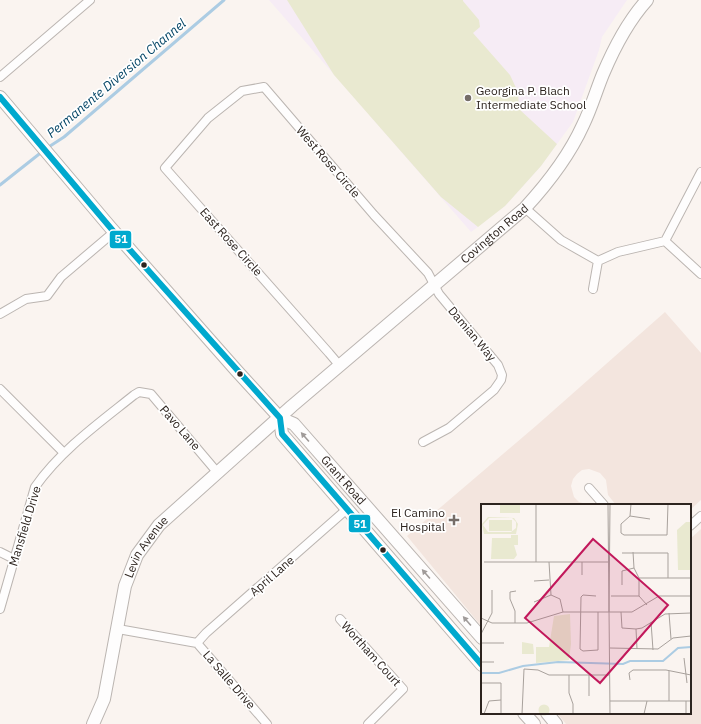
<svg xmlns="http://www.w3.org/2000/svg" width="701" height="724" viewBox="0 0 701 724" font-family="'IBM Plex Sans',sans-serif">
<rect width="100%" height="100%" fill="#faf4f0"/>
<!-- built -->
<path fill="#f3e5de" d="M665,312L701,353V500L690,510V505H616L608,495L606,480L600,473L589,469L582,470L577,474L573,479L571,486L574,497L579,502L590,505H482V627L407,536L537,425Z
M701,529V724H566L557,713H690V539Z"/>
<!-- education -->
<path fill="#f6ecf5" d="M269,0H627L602,37L599,50L573,122L541,166L505,206L471,232Z"/>
<!-- green -->
<path fill="#e9e9d0" d="M287,0H463V1L479,20L480,27L473,33L510,75L518,92L519,109L557,144L541,166L505,206L478,227L441,197L334,75Z"/>
<g fill="none" stroke-linecap="round" stroke-linejoin="round">
<!-- stream -->
<path stroke="#accce3" stroke-width="3" d="M47,148L64,137L224,0
M0,185L43,151"/>
<defs>
<path id="street" d="M0,77L90,0
M525,208L561,240L598,261L618,252L665,241
M665,241L701,172
M665,241L701,274
M593,289L598,261
M0,314L26,299L47,296L61,277L114,232
M340,366L329,353L165,168L208,118L242,91L264,87L374,215L428,273L439,294L498,365L502,375L501,380L494,390L449,428L423,442
M0,389L64,453
M589,488L604,505
M690,526L701,516
M0,552L14,559
M0,609L35,487C61,450 99,423 134,395L139,392L151,394L217,472
M340,619L403,689L368,724
M118,629L197,643L267,724
M197,643L206,633L347,509"/>
<g id="secondary">
<path id="s1" d="M0,97L110,227L236,370L280,418L294,424L482,638"/>
<path d="M280,418L282,434L482,665"/>
<path d="M524,713L534,724"/>
<path d="M547,713L556,724"/>
<path id="s2" d="M93,724L104,699L125,586L137,555L159,525L292,406L525,208C548,183 569,156 583,125C591,109 596,91 603,74C614,48 628,21 647,0"/>
</g>
</defs>
<!-- street casing -->
<use href="#street" stroke="#bbb5b1" stroke-width="10"/>
<!-- secondary casing -->
<use href="#secondary" stroke="#bbb5b1" stroke-width="14"/>
<!-- street -->
<use href="#street" stroke="#fefdfd" stroke-width="8"/>
<!-- secondary -->
<use href="#secondary" stroke="#fefdfd" stroke-width="12"/>
<defs>
<path id="bus-1" d="M0,97L114,232L280,418L282,434L482,665"/>
</defs>
<!-- bus-1 casing -->
<use href="#bus-1" stroke="#fff" stroke-width="9"/>
<!-- bus-1 -->
<use href="#bus-1" stroke="#00a9ce" stroke-width="6"/>
</g>
<!-- one-way arrows -->
<defs><path id="oneway-solid" d="M-6-.8H1V-3.2L6.5 0L1 3.2V.8H-6Z"/></defs>
<g fill="#a09b99">
<use href="#oneway-solid" transform="translate(305 437) rotate(-131)"/>
<use href="#oneway-solid" transform="translate(426 574) rotate(-131)"/>
<use href="#oneway-solid" transform="translate(467 621) rotate(-131)"/>
</g>
<!-- markers -->
<g fill="#756d68" stroke="#fff" stroke-width="1.5">
<circle cx="468" cy="98" r="4"/>
<path d="M452 514h4v4h4v4h-4v4h-4v-4h-4v-4h4z"/>
</g>
<g fill="#2d241f" stroke="#fff" stroke-width="1.5">
<circle cx="144" cy="265" r="3.5"/>
<circle cx="240" cy="374" r="3.5"/>
<circle cx="383" cy="550" r="3.5"/>
</g>
<g text-anchor="middle" stroke-width="3.5" stroke-linejoin="round" paint-order="stroke">
<!-- poi labels -->
<g font-size="12" fill="#2d241f" stroke="#fff" text-anchor="start">
<text x="476" y="95">Georgina P. Blach<tspan x="476" dy="14">Intermediate School</tspan></text>
<text x="445" y="517" text-anchor="end">El Camino<tspan x="445" dy="14">Hospital</tspan></text>
</g>
<!-- street labels -->
<g font-size="12" fill="#2d241f" stroke="#fff">
<text transform="translate(328 162) rotate(49)" y="4">West Rose Circle</text>
<text dy="4" stroke="none"><textPath href="#s2" startOffset="657">Covington Road</textPath></text>
<text transform="translate(231 242) rotate(48)" y="4">East Rose Circle</text>
<text transform="translate(472 334) rotate(50)" y="4">Damian Way</text>
<text transform="translate(180 428) rotate(49)" y="4">Pavo Lane</text>
<text dy="4" stroke="none"><textPath href="#s1" startOffset="516">Grant Road</textPath></text>
<text transform="translate(25 526) rotate(-73)" y="4">Mansfield Drive</text>
<text dy="4" stroke="none"><textPath href="#s2" startOffset="187">Levin Avenue</textPath></text>
<text transform="translate(272 576) rotate(-41)" y="4">April Lane</text>
<text transform="translate(371 654) rotate(48)" y="4">Wortham Court</text>
<text transform="translate(229 680) rotate(49)" y="4">La Salle Drive</text>
</g>
<!-- water labels -->
<g font-size="13" font-style="italic" fill="#024465" stroke="#fff">
<text transform="translate(116 78) rotate(-40)" y="5">Permanente Diversion Channel</text>
</g>
</g>
<!-- overview -->
<g transform="translate(481 504)">
<rect width="210" height="210" fill="#faf4f0"/>
<path d="M19,0H39V9H19ZM7,13L33,14L37,20L35,30H3L1,20ZM8,14H31L35,18V24L30,28H7L2,21ZM8,16H31V27H8ZM205,18H210V66H197L196,26ZM30,31H37V41H33L36,51L33,55H10L11,34H30ZM89,110L90,140L88,156L55,159V143H68L73,112ZM41,138L52,140L53,150H41ZM57.5 206a5.5 5.5 0 1 1 11 0a5.5 5.5 0 1 1-11 0Z" fill="#e9e9d0" fill-rule="evenodd"/>
<path fill="none" stroke="#accce3" stroke-width="2" d="M0,169H18L42,162L77,158L142,160L149,157H182L197,144L210,143"/>
<path fill="none" stroke="#a8a19c" stroke-width="1" d="M127,0L129,210M150,0L149,12L140,20V29L143,31H186L187,0M149,12L169,15M152,48L153,64L158,74V92L166,101M141,49H187V74M3,58H127M55,58V0M68,58L70,91M101,58V71M158,74H210M53,77L68,76M141,81V67L153,64M70,91L79,95L82,108M115,92L102,91L100,93L99,145L102,147L117,146V108M130,92H158M53,98L70,91M128,108L129,0M140,108L141,124L155,125L161,124L184,110L210,109M188,109L190,135M0,114L11,119H46L82,108H151L178,92H210M170,118L172,146M34,119V107L29,95V88L35,87M155,125L156,145M0,130L11,109V86M0,139H23M129,144L177,145L192,134L210,132M203,154L206,179M0,158H13M88,171V189L92,200V210M108,171V192M149,176L148,169L152,166H185L210,171M0,179H20V210M129,197H210M188,197V167M205,197V210M3,210L8,197L20,196M41,210L43,165L57,166L68,171H128M163,210L166,197"/>
<path fill="#c2185b" fill-opacity="0.15" stroke="#c2185b" stroke-width="2" d="M112,35L187,101L119,179L44,114Z"/>
<rect width="210" height="210" fill="none" stroke="#2d241f" stroke-width="2"/>
</g>
<g stroke="#fff" stroke-width="1.5">
<rect x="109" y="230" width="23" height="19" rx="4" fill="#00a9ce"/>
<rect x="348" y="514" width="23" height="19" rx="4" fill="#00a9ce"/>
</g>
<g font-size="11" text-anchor="middle" font-weight="bold" fill="#fff">
<text x="121" y="243">51</text>
<text x="360" y="528">51</text>
</g>
</svg>
